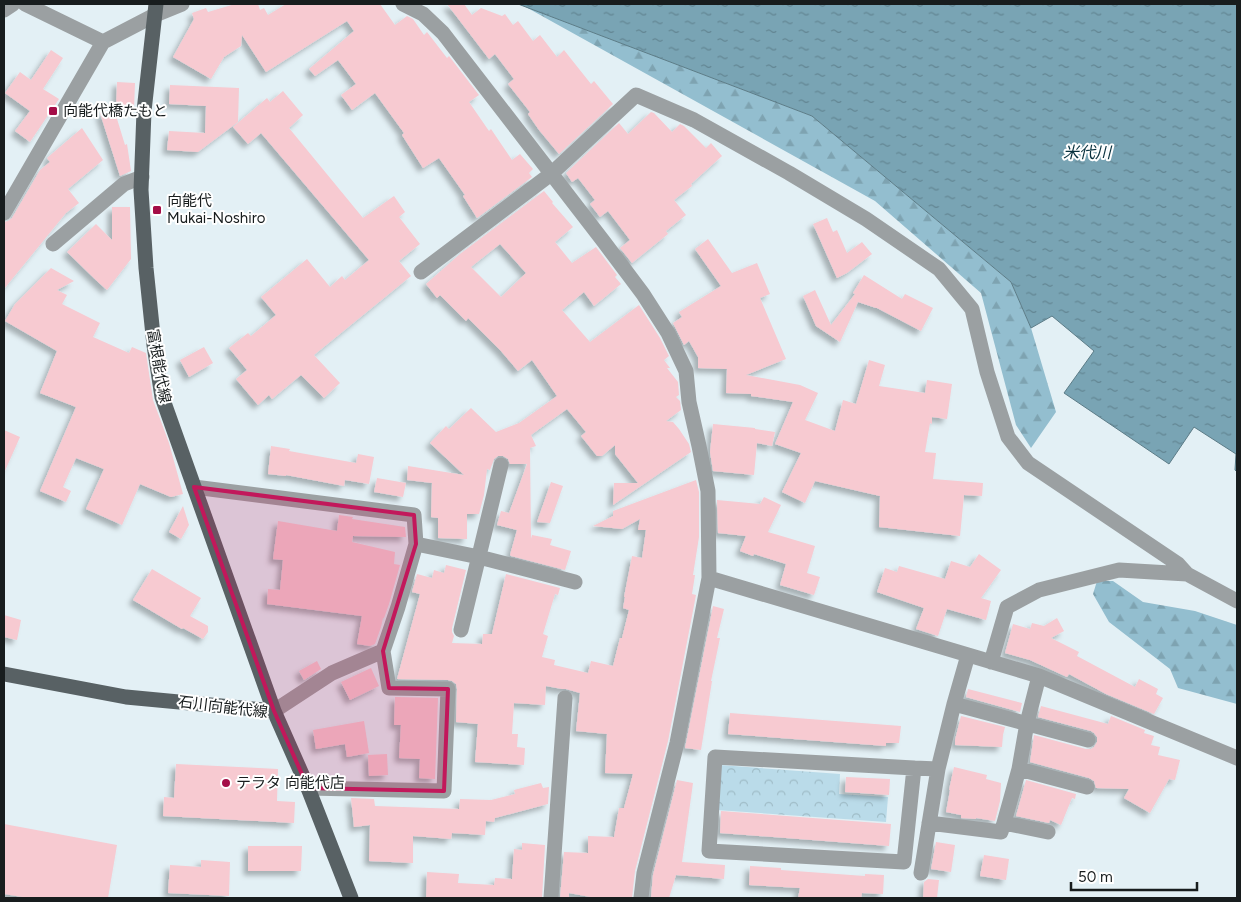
<svg xmlns="http://www.w3.org/2000/svg" width="1241" height="902" viewBox="0 0 1241 902" font-family="Figtree,'Noto Sans JP',sans-serif">
<defs>
<pattern id="forest-firs" width="22" height="20" patternUnits="userSpaceOnUse" patternTransform="scale(1.25)"><rect width="22" height="20" fill="#93becf"/><path d="M5 1l3.5 6h-7zM16 11l3.5 6h-7z" fill="#7ea3b1"/></pattern>
<pattern id="park-crowns" width="20" height="18" patternUnits="userSpaceOnUse" patternTransform="scale(1.25)"><rect width="20" height="18" fill="#badbe9"/><path d="M2 6a3 3 0 1 1 6 0M12 15a3 3 0 1 1 6 0" fill="none" stroke="#9fbcc7"/></pattern>
<pattern id="water-ripples" width="26" height="14" patternUnits="userSpaceOnUse" patternTransform="scale(1.25)"><rect width="26" height="14" fill="#79a4b4"/><path d="M2 4q2-2 4 0t4 0M15 11q2-2 4 0t4 0" fill="none" stroke="#628592"/></pattern>
<filter id="shadow"><feDropShadow dx="-4.5" dy="4.5" stdDeviation="2.5" flood-color="#0004"/></filter>
</defs>
<rect width="100%" height="100%" fill="#e3f0f5"/>
<!-- forest -->
<path fill="url(#forest-firs)" d="M524,6L812,116L1011,282L1031,328L1056,412L1031,448L1016,425L981,293L875,201Z
M1097,581H1113L1143,602L1195,611L1237,625V704L1178,688L1170,669L1109,622L1093,594Z"/>
<!-- park -->
<path fill="url(#park-crowns)" d="M720,765L840,774L839,794L888,797L886,822L717,810Z"/>
<!-- water -->
<path fill="url(#water-ripples)" stroke="#5c7c87" d="M518,4H1237V472L1235,470L1236,454L1194,427L1169,464L1064,393L1094,351L1052,316L1031,328L1011,282L812,116Z"/>
<!-- building -->
<path fill="#f7cad1" fill-rule="evenodd" filter="url(#shadow)" d="M235,4H258L260,10L264,8L268,15L286,4H380L395,25L407,16L413,19L424,35L427,32L447,58L449,56L479,95L469,102L489,131L491,129L512,160L520,154L533,169L529,173L532,177L477,218L463,196L465,195L439,158L423,168L402,135L404,133L375,93L352,110L341,95L356,84L338,60L315,76L309,69L354,31L347,21L266,72L242,35L241,46L224,57L211,79L173,57L194,19L192,13L206,8L208,12Z
M447,4H464L472,15L481,8L502,16L505,14L513,25L518,21L533,41L540,35L557,57L564,50L591,84L594,81L613,104L559,154L539,130L528,114L530,112L508,84L514,79L495,54L489,59Z
M51,50L63,58L43,89L59,99L30,142L15,131L30,111L5,93L20,72L31,80Z
M117,82L135,83L134,109L116,108Z
M170,85L239,88L238,122L198,152L167,150L169,131L205,133L206,106L169,104Z
M283,91L303,115L289,128L363,218L394,196L405,212L399,217L420,244L399,261L411,276L314,355L340,383L324,398L301,375L272,399L269,395L258,405L236,379L247,370L229,348L248,333L251,336L276,315L261,297L307,259L330,287L342,276L345,280L369,260L261,133L248,144L233,127L267,98L270,102Z
M114,109L125,145L127,144L131,171L120,176L100,113Z
M651,112L654,113L672,132L680,124L684,126L706,148L711,143L722,156L691,184L692,186L674,200L686,215L666,231L668,234L632,263L620,248L630,240L608,211L600,217L590,204L595,200L578,178L572,182L566,173L619,123L628,134Z
M82,128L103,160L68,189L79,203L66,213L4,289V222L8,221L12,218L40,170L50,162L47,158Z
M544,191L553,202L552,203L573,227L555,242L572,263L596,247L617,275L615,277L621,284L594,306L584,292L562,310L590,342L639,305L660,338L669,356L664,360L670,368H667L678,382L679,395L676,397L680,401L681,410L666,421L673,422L679,429L689,444L691,452L613,505L614,483H638L615,454V445L602,456H597L581,436L586,432L567,409L531,435L536,446L530,448L531,539L532,535L552,539L550,545L571,551L565,570L511,556L510,555L517,530L497,525L501,511L509,513L527,464H510L508,459L503,456H498L494,459L490,470L487,469L484,495L479,514H467V539L438,538V518L431,517L432,483L407,480L408,466L464,475L430,443L446,426L449,429L471,408L496,432L519,423L557,396L532,360L518,371L501,351L468,318L466,321L440,295L437,298L426,284L460,254ZM500,244L526,273L501,297L471,267Z
M112,207H130L131,259L107,290L99,283L67,252L96,224L112,240Z
M827,218L833,232L837,230L847,253L862,242L872,254L847,273L837,278L813,224Z
M708,239L732,273L757,263L770,294L760,298L786,359L746,375L800,385L818,393L805,420L835,431L843,400L856,404L869,360L885,365L879,386L925,393L927,380L952,384L947,419L932,417V424L930,423L925,452L936,453L933,479L983,483L982,496L964,495L960,536L879,527L880,496L815,481L805,503L782,492L801,453L775,444L793,402L751,396V394L726,393L727,369L698,368V357L689,341L684,345L673,323L682,317L679,312L721,286L695,249Z
M51,268L74,281L57,290L67,295L62,304L100,323L93,337L129,353L132,347L146,353L153,400L169,443L183,494L171,497L140,484L122,525L86,509L104,469L76,458L63,487L71,491L66,502L40,491L76,407L40,393L57,351L5,321L15,304Z
M864,275L902,299L905,294L933,308L921,331L877,308H876L858,302L840,342L816,326L803,296L815,290L831,325L855,294L853,293Z
M204,347L213,363L189,377L180,360Z
M713,424L755,428V429L775,432L772,446L757,443L754,475L713,471L710,452Z
M4,430L20,437L4,473Z
M271,446L290,449L289,451L356,463L358,454L374,457L369,484L345,480L344,486L286,475V476L268,474Z
M377,478L406,483L403,497L374,492Z
M696,480L699,492V537L693,575H695L692,594L696,595L668,741L635,871L632,898H596L569,893V898H560L564,852L588,853V836L614,837L619,808H624L633,774L605,773L607,734L576,731L580,693L566,689H562L546,686L545,705L514,703L512,734H518L517,747L525,748L524,765L475,762L478,724L456,722L457,689L456,684L452,681L448,680L397,679L420,594L412,592L417,574L432,578L434,570L444,573L446,565L466,570L452,628V632L454,636L452,643L482,644L483,634H492L506,574L560,588L558,595L555,594L543,634L548,636L542,657L555,660L554,665L588,673L591,661L613,666L620,638H622L629,610L623,608L625,597H624L632,556L642,558L646,530H638L640,519L622,529L593,526L613,516V511Z
M551,482L563,486L550,523L537,522Z
M764,497L781,505L768,532L815,546L807,573L820,577L814,595L780,585L786,564L754,554L753,556L740,551L746,536L718,533L717,500L760,504Z
M183,506L189,525L181,539L169,532Z
M339,515L353,517L352,519L405,527L406,537L353,536L352,542L395,552L394,564L400,565L389,604L384,618H383L381,627L375,644L370,646L357,644L362,616L267,604L268,589L280,590L283,560L273,559L278,521L337,531Z
M979,554L1001,570L981,598L991,601L986,620L947,609L938,636L916,629L924,608L877,592L885,568L897,572L899,566L945,579L951,561L970,567Z
M152,569L201,598L190,616L208,626V632L203,639L183,628L182,629L133,600Z
M713,606L724,609L717,638H720L711,681H712L701,750L685,748Z
M4,615L21,620L17,640L4,637Z
M1057,618L1064,631L1051,638L1079,652L1077,656L1135,687L1139,679L1158,689L1156,694L1163,698L1154,714L1106,694L1069,674L1067,677L1030,660L1005,653L1013,624L1030,629L1032,623L1044,626Z
M317,661L321,669L304,680L299,671Z
M371,668L379,686L350,700L341,682Z
M968,689L1022,703L1020,712L966,697Z
M395,697L438,698L435,779L419,778L420,759L399,758L401,725H394Z
M1041,706L1108,724L1111,716L1145,730L1144,733L1154,736L1151,745L1160,747L1158,755L1180,760L1175,780L1169,779L1150,813L1124,798L1129,789L1096,788L1094,781L1089,778L1030,762L1034,735L1086,749H1091L1094,747L1097,742V737L1094,733L1091,731L1038,717Z
M730,713L901,726L899,743H886V746L728,734Z
M961,716L1005,727L1003,735L1002,747L955,745V740Z
M364,721L369,753L347,757L345,744L316,749L313,730Z
M387,754L388,775L369,776L368,755Z
M176,764L278,769L277,801L295,802L294,823L163,816L164,797L174,798Z
M954,767L987,775L986,779L1001,783L1000,801L995,821L976,818V819L961,818V815L946,812L950,790H949Z
M846,777L890,779L889,795L845,792Z
M677,780L693,783L682,862L725,865L724,879L676,875L669,898H656L651,897L653,875Z
M1026,780L1076,794L1075,799L1072,798L1061,825L1050,820L1049,823L1016,816Z
M541,783L543,788L549,787L548,804L495,818L494,822L486,821L485,835L452,833L451,839L413,836V863L369,861L370,825L354,827L351,798L374,799L375,806L459,809L460,799L491,800L515,794L514,790Z
M721,811L891,824L889,846L720,833Z
M4,824L117,845L108,898H29L4,894Z
M936,842L955,845L951,872L931,869Z
M522,843L545,845L542,898H426L427,872L459,874L458,883L494,885L495,878L512,879L514,849L522,850Z
M248,846H302L301,871H248Z
M984,855L1009,859L1006,880L980,876Z
M201,860L230,862L229,896L168,893L170,865L201,867Z
M750,866L781,868V870L865,876V874L884,875L883,894L862,893L861,898H798L800,888L749,885Z
M928,879L939,880L937,898H923L924,882Z"/>
<g fill="none" stroke-linecap="round" stroke-linejoin="round">
<!-- minor -->
<path stroke="#9ba0a2" stroke-width="15" d="M25,4L103,42L155,15L182,4
M403,4L423,14L443,33L604,242L643,294L668,333L686,371L689,402L699,446L708,491L709,578L677,743L644,873L641,898
M4,10L13,4
M4,213L103,42
M53,244L124,184L142,177
M421,272L551,174L636,95L694,120L789,173L866,219L939,269L972,309L987,372L1008,437L1028,463L1178,564L1187,574L1237,601
M194,487L414,515L416,544L398,607L383,651L332,673L274,711
M416,544L479,557L575,582
M709,578L1039,676L1237,758
M461,630L501,465
M991,662L1007,607L1039,590L1119,570L1187,574
M1039,676L1027,723L1019,769L1004,823L1048,832
M954,704L1088,740
M914,768L904,862L709,851L715,757L914,768L938,769
M1019,769L1087,787
M308,788L444,791L448,689L389,688L383,651
M929,823L1001,832L1004,823
M921,873L938,769L954,704L968,655
M551,898L565,698"/>
<!-- major -->
<path stroke="#586164" stroke-width="15" d="M156,4L144,111L141,190L146,268L154,345L162,397L274,711L308,788L351,898
M4,674L126,697L274,711"/>
</g>
<!-- marked area -->
<path fill="#c2185b" fill-opacity="0.2" stroke="#c2185b" stroke-width="4" stroke-linejoin="round" d="M194,487L414,515L416,544L383,651L389,688L448,689L444,791L308,788L274,711Z"/>
<!-- markers -->
<g fill="#a40d47" stroke="#fff" stroke-width="2">
<rect x="48" y="106" width="10" height="10" rx="2.5"/>
<rect x="152" y="205" width="10" height="10" rx="2.5"/>
<circle cx="226" cy="783" r="5"/>
</g>
<g text-anchor="middle" stroke-width="4" stroke-linejoin="round" paint-order="stroke">
<!-- poi labels -->
<g font-size="15" fill="#181d1e" stroke="#fff" text-anchor="start">
<text x="63" y="116">向能代橋たもと</text>
<text x="167" y="206">向能代<tspan x="167" dy="17">Mukai-Noshiro</tspan></text>
<text x="236" y="788">テラタ 向能代店</text>
</g>
<!-- street labels -->
<g font-size="15" fill="#181d1e" stroke="#fff">
<text transform="translate(159 366) rotate(80)" y="5">富根能代線</text>
<text transform="translate(223 707) rotate(7)" y="5">石川向能代線</text>
</g>
<!-- water labels -->
<g font-size="16" font-style="italic" fill="#07303d" stroke="#fff">
<text x="1087" y="158">米代川</text>
</g>
</g>
<!-- border -->
<rect width="1241" height="902" fill="none" stroke="#181d1e" stroke-width="10"/>
<!-- scale -->
<path d="M1071 882v8h126v-8" fill="none" stroke="#181d1e" stroke-width="2.5"/>
<text x="1078" y="882" font-size="15" fill="#181d1e" stroke="#ffffff" stroke-width="4" paint-order="stroke">50 m</text>
</svg>
